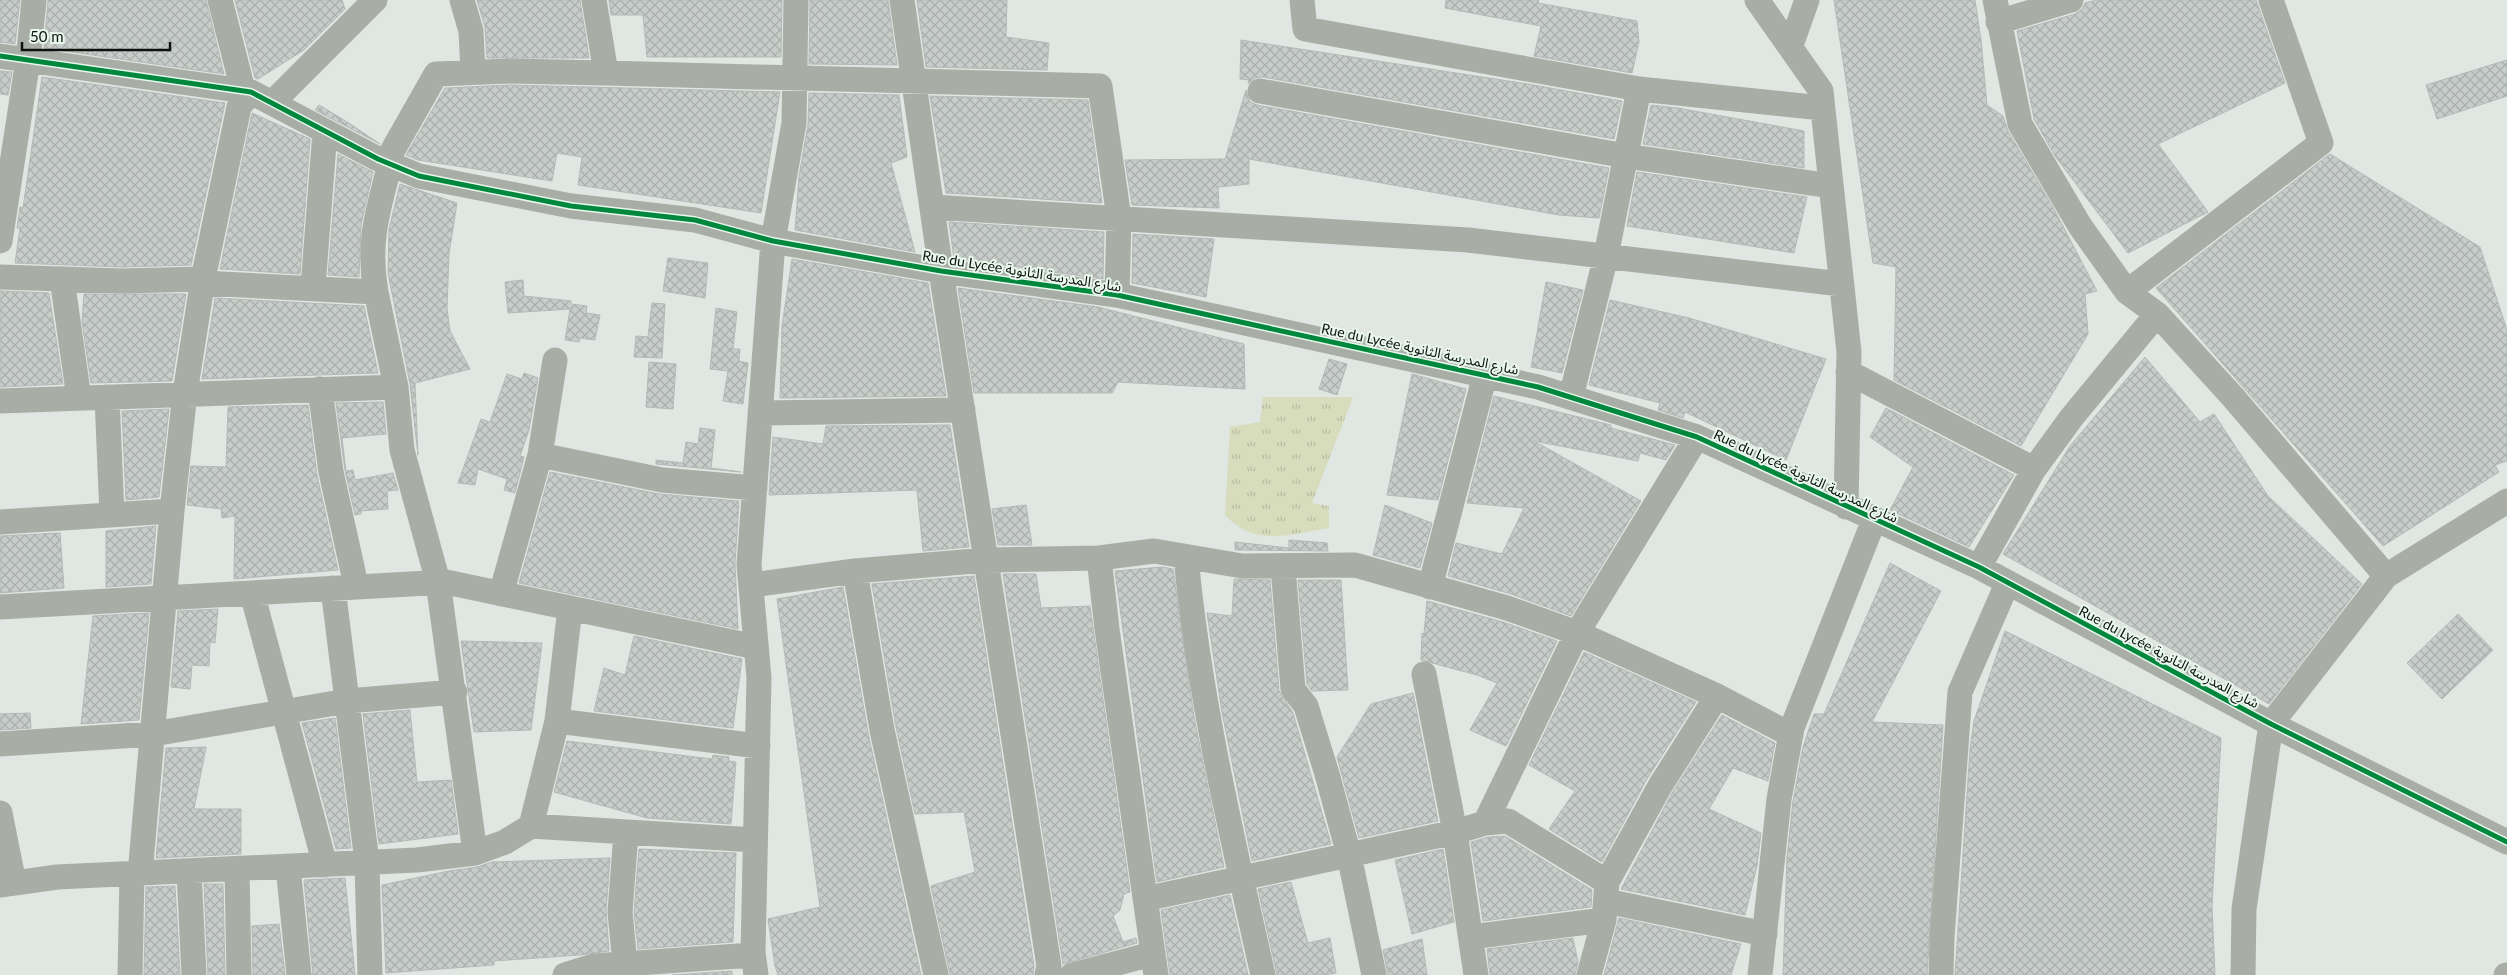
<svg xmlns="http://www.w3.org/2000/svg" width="2507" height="975" viewBox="0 0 2507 975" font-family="Lato,'Noto Sans Arabic',sans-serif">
<defs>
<pattern id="park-tufts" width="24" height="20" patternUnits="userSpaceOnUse" patternTransform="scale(1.25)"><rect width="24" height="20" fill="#d7dcbc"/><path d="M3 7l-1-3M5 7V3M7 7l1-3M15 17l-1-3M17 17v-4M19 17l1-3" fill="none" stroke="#b7bca0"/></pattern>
<pattern id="building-cross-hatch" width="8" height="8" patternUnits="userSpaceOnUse" patternTransform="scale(1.25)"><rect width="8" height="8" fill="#c7cdca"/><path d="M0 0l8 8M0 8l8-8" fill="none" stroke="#aaafac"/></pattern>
</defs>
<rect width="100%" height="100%" fill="#e0e6e1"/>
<!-- park -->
<path fill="url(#park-tufts)" d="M1263,397H1353L1312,503L1329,506V528C1290,534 1255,548 1225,515L1230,427L1260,422Z"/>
<!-- building -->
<path fill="url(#building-cross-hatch)" stroke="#b3b9b6" d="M0,0H20L15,44L0,42Z
M48,0H206L224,74L44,48Z
M235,0H342L345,9L304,50L258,79L255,78Z
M477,0H580L589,58H487L485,27Z
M609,0H782L781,57H647L643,15H611Z
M810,0H888L897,65L809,64Z
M917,0H1007L1006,37L1049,43L1047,70L926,67Z
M1446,0H1539L1538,3L1637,21L1639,42L1632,73L1534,56L1541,26L1445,8Z
M1834,0H1975L1981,40L1987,105L2003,116L2008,131L2054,209L2097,291L2085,294L2088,334L2021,446L1894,380L1896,267L1873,263Z
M2096,0H2256L2285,83L2158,144L2208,212L2128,253L2055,156L2034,119L2017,31L2075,14L2082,9L2085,3Z
M1241,40L1528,84L1622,101L1614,139L1263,77L1255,78L1248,84L1249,80L1240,79Z
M2507,60V96L2437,119L2426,85Z
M0,71L12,72L8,95L0,94Z
M42,77L225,103L191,265L122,267L15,263L20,228H17L20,207L23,208Z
M510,85L780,92L761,213L578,185L582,157L557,153L552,181L418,160L406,155L445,88Z
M1246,90L1250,102L1257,105L1609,168L1599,218L1559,215L1249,159V184L1218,187L1219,208L1132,205L1125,160L1225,159Z
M809,93L899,95L907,157L891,163L915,252L795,230L799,176L808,125Z
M930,96L1088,100L1102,203L946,193Z
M319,105L349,123L380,144L315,110Z
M1651,105L1678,108L1804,131V168L1643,144Z
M252,113L310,139L300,274L220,269Z
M338,154L373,172L361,225L359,277L328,275Z
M2330,154L2480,247L2507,330V461L2495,465L2499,472L2383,546L2156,288Z
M1637,172L1807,197L1794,253L1627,226Z
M400,184L457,203L449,254L447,308L450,331L470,369L415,383L418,455L410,384L388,273L389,229Z
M949,222L1104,232L1103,279L954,258Z
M1133,234L1214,239L1206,297L1132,283Z
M668,258L708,263L705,298L663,291Z
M792,259L928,283L946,396L780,398L782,326Z
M523,280L524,296L571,301V304L587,306L586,313L600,315L595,340L580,338L579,342L565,340L570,309L508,313L505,282Z
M1546,282L1583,290L1562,373L1531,367Z
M958,288L1098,307L1244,344L1245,389L1118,382L1112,393H974Z
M0,291L49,293L63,384L0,387Z
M84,294H186L172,381L91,383L82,321Z
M215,298L364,306L378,373L202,379Z
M1610,300L1689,318L1826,359L1786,460L1685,412L1683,418L1658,410L1660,403L1589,385Z
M652,303L665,304L662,358L634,357L636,336L648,337Z
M716,308L737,312L733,349H740L739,361L748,363L743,404L723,401L728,371L710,369Z
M2145,357L2200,422L2214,414L2268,496L2362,584L2269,704L2003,554L2070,446Z
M1329,359L1347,364L1337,395L1319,389Z
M649,362L676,364L673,409L646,407Z
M524,373L538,378L529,430L520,456L524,457L515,493L504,490L507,479L478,469L475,485L458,483L481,419L490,422L507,374L522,379Z
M1412,374L1466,389L1438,500L1387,495Z
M1494,396L1611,425V428L1675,445L1666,460L1640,453L1638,461L1534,441L1641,501L1571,616L1511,594L1448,576L1456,543L1502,554L1524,508L1467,503Z
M383,402L386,434L342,438L346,471L353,470L355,480L393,473L398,490L387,491L388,509L361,511V514L355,515L345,470L336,403Z
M308,405L317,475L338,570L234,579L235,516L222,518L221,509L187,505L191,466L226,467L228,407Z
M1886,408L2014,475L1969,547L1890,510L1913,467L1870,437Z
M169,409L159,497L126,500L122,411Z
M950,425L969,547L923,551L917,490L769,495L773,437L823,444L826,426Z
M700,428L715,430L711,468L741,472L656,464V460L683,463L686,442L698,444Z
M550,472L659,494L739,501L735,564L738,629L519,583Z
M1026,505L1032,545H998L992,509Z
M1385,505L1432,523L1420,568L1373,555Z
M156,526L151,584L106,587V531Z
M60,533L64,588L0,593V536Z
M1289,540L1327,543L1328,551L1235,550V542L1289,548Z
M1890,563L1941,591L1872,722L1943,725L1927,975H1783L1787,857L1793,801L1803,747L1814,714H1824Z
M1162,567L1173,569L1194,717L1224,867L1157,882L1115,571Z
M1003,574H1036L1041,608L1090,606L1130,892L1124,894L1120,910L1113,916L1123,942L1136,938L1137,943L1063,964Z
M974,576L1034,966L1033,975H950L931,886L975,872L964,812L915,814L896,727L872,584Z
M1234,579L1270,580L1279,691L1293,713L1331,844L1252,861L1222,712L1207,613L1232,616Z
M1298,580H1341L1348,690L1312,691L1307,684Z
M843,587L868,733L921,975H778L775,966L768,919L820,907L777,599Z
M1427,601L1503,622L1557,641L1506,746L1470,730L1497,683L1477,675L1421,660L1422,633L1424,634Z
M218,609L215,643L210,642L209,666L192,665L190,689L171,687L178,611Z
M149,613L139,720L81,724L93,616Z
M2458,614L2493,650L2442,699L2407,663Z
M2005,631L2221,738L2212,906L2215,975H1955L1970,749L1974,721Z
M634,636L742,659L733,728L594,711L604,668L625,675Z
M461,641L542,643L531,730L474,732Z
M1584,652L1696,702L1647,779L1602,862L1549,829L1575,791L1529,765Z
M1413,693L1438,821L1359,838L1337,757L1371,704Z
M410,710L417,782L451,780L458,834L379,844L363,714Z
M30,713L31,728L0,730V714Z
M1722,715L1775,743L1768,781L1733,768L1709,809L1761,833L1757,866L1745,915L1621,889L1672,793Z
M335,718L351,848L336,849L302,723Z
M567,741L712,759L713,755L729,757V761L736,762L731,824L647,818L554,792Z
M206,747L194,809H241V854L156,858L166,748Z
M1505,836L1592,890L1591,907L1483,921L1471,842L1488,837Z
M639,849L736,853L733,942L638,949L634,912Z
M1443,849L1454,922L1412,934L1395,860Z
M610,858L606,911L609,951L580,955L494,961V965L386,973L382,885L449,871L477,867L492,862Z
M345,878L355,975H313L304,880Z
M1291,882L1308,943L1330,938L1336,973L1325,975H1277L1258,889Z
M204,884H223L225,975H208Z
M175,886L180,975H144L146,887Z
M1230,895L1248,975H1170L1161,910Z
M1619,918L1741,944L1731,975H1604Z
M279,924L285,975H253L252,926Z
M1573,938L1578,962L1575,975H1490L1487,949Z
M1422,939L1427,975H1388L1383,950Z
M732,971V975H672Z"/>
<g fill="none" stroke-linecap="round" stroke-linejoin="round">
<!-- minor -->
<path stroke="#a8aea6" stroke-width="25" d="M220,0L243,90
M462,0L471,31L473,72
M902,0L941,271L1049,966L1047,975
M1302,0L1305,29L1639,89
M1757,0L1821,91L1849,352L1846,507
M1995,0L2020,124L2080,226L2127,292L2157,314L2232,396L2386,576
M1998,22L2071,0
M1791,45L1807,0
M0,56L251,92L378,159L419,176L571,206L695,220L773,241L941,271L1117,295L1538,387L1697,437L1979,567L2271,724L2507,842
M606,73L1100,86L1119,218L1117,295
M1260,91L1626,156L1831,186
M272,103L375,0
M386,162L436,74L510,71L606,73L594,0
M932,207L1468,240L1841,284
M0,241L28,60L34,0
M0,277L122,281L203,279
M62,279L79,398
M203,283L376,292L396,387L402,450L438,582L475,853
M313,287L325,131
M376,292C367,243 378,210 390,164
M2127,292L2321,143L2271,0
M1848,372L2034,469
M320,389L331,472L356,585
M107,397L112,515
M1571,397L1606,256L1639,89L1822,108
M0,401L396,387
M760,413L963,410
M540,455L555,360
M0,522L172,511L185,393L203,279L239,107L251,92
M1186,557C1199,698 1232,837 1263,975
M1283,567L1293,689L1306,706L1327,774L1349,855L1374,975
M1979,567L2034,469L2072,417L2157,314
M855,571L987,560L1099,558
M751,585L855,571L882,730L936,975
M1430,587L1485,375
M333,588L367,862L370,975
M252,593L325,865
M501,594L540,455L662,480L755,488
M0,607L446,582L756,647
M1424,674L1455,832L1476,975
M557,721L570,608
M0,744L153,734L347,701L455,692
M0,813L14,883
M1485,823L1577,633L1697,437
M531,826L557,721L758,746
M288,867L299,975
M237,869L239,975
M189,872L194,975
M140,874L172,511
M0,885L57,877L417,860L475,853L505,842L531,826L755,840
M1145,899L1455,832L1485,823L1508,821L1607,882
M1606,901L1765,934
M1471,937L1604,920
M625,964L620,912L626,833
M130,975L132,874
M565,975L594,966
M596,975L594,966L753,955
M756,975L753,952L759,678L749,565L773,241L794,123L796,0
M1072,975L1152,954
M1156,975L1107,629L1099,558L1154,551L1242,566L1355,565L1507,608L1577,633L1717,696
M1589,975L1604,920L1607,882L1660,786L1717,696L1791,735
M1760,975L1779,799L1792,728L1874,520
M1941,975L1942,937L1960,692L2007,584
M2243,975L2244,909L2271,724L2386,576L2507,501
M2506,975H2507"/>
<defs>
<path id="cycleway" d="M0,56L251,92L378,159L419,176L571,206L695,220L773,241L941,271L1117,295L1538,387L1697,437L1979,567L2271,724L2507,842"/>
</defs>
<!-- cycleway casing -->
<use href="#cycleway" stroke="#e9f8ed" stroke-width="8"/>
<!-- cycleway -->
<use href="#cycleway" stroke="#00873e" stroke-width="5"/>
</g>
<g text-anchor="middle" stroke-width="4" stroke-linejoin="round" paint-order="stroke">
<!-- street labels -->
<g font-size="14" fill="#0d120e" stroke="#e9f8ed">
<text transform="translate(1022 271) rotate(9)" y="5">Rue du Lycée شارع المدرسة الثانوية</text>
<text transform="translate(1420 349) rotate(12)" y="5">Rue du Lycée شارع المدرسة الثانوية</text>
<text transform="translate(1806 476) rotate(25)" y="5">Rue du Lycée شارع المدرسة الثانوية</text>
<text transform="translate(2169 657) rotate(28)" y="5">Rue du Lycée شارع المدرسة الثانوية</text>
</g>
</g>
<!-- scale -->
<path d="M22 42v8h148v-8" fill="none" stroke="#0d120e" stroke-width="2.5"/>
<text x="30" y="42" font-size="15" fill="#0d120e" stroke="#e9f8ed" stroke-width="4" paint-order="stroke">50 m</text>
</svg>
